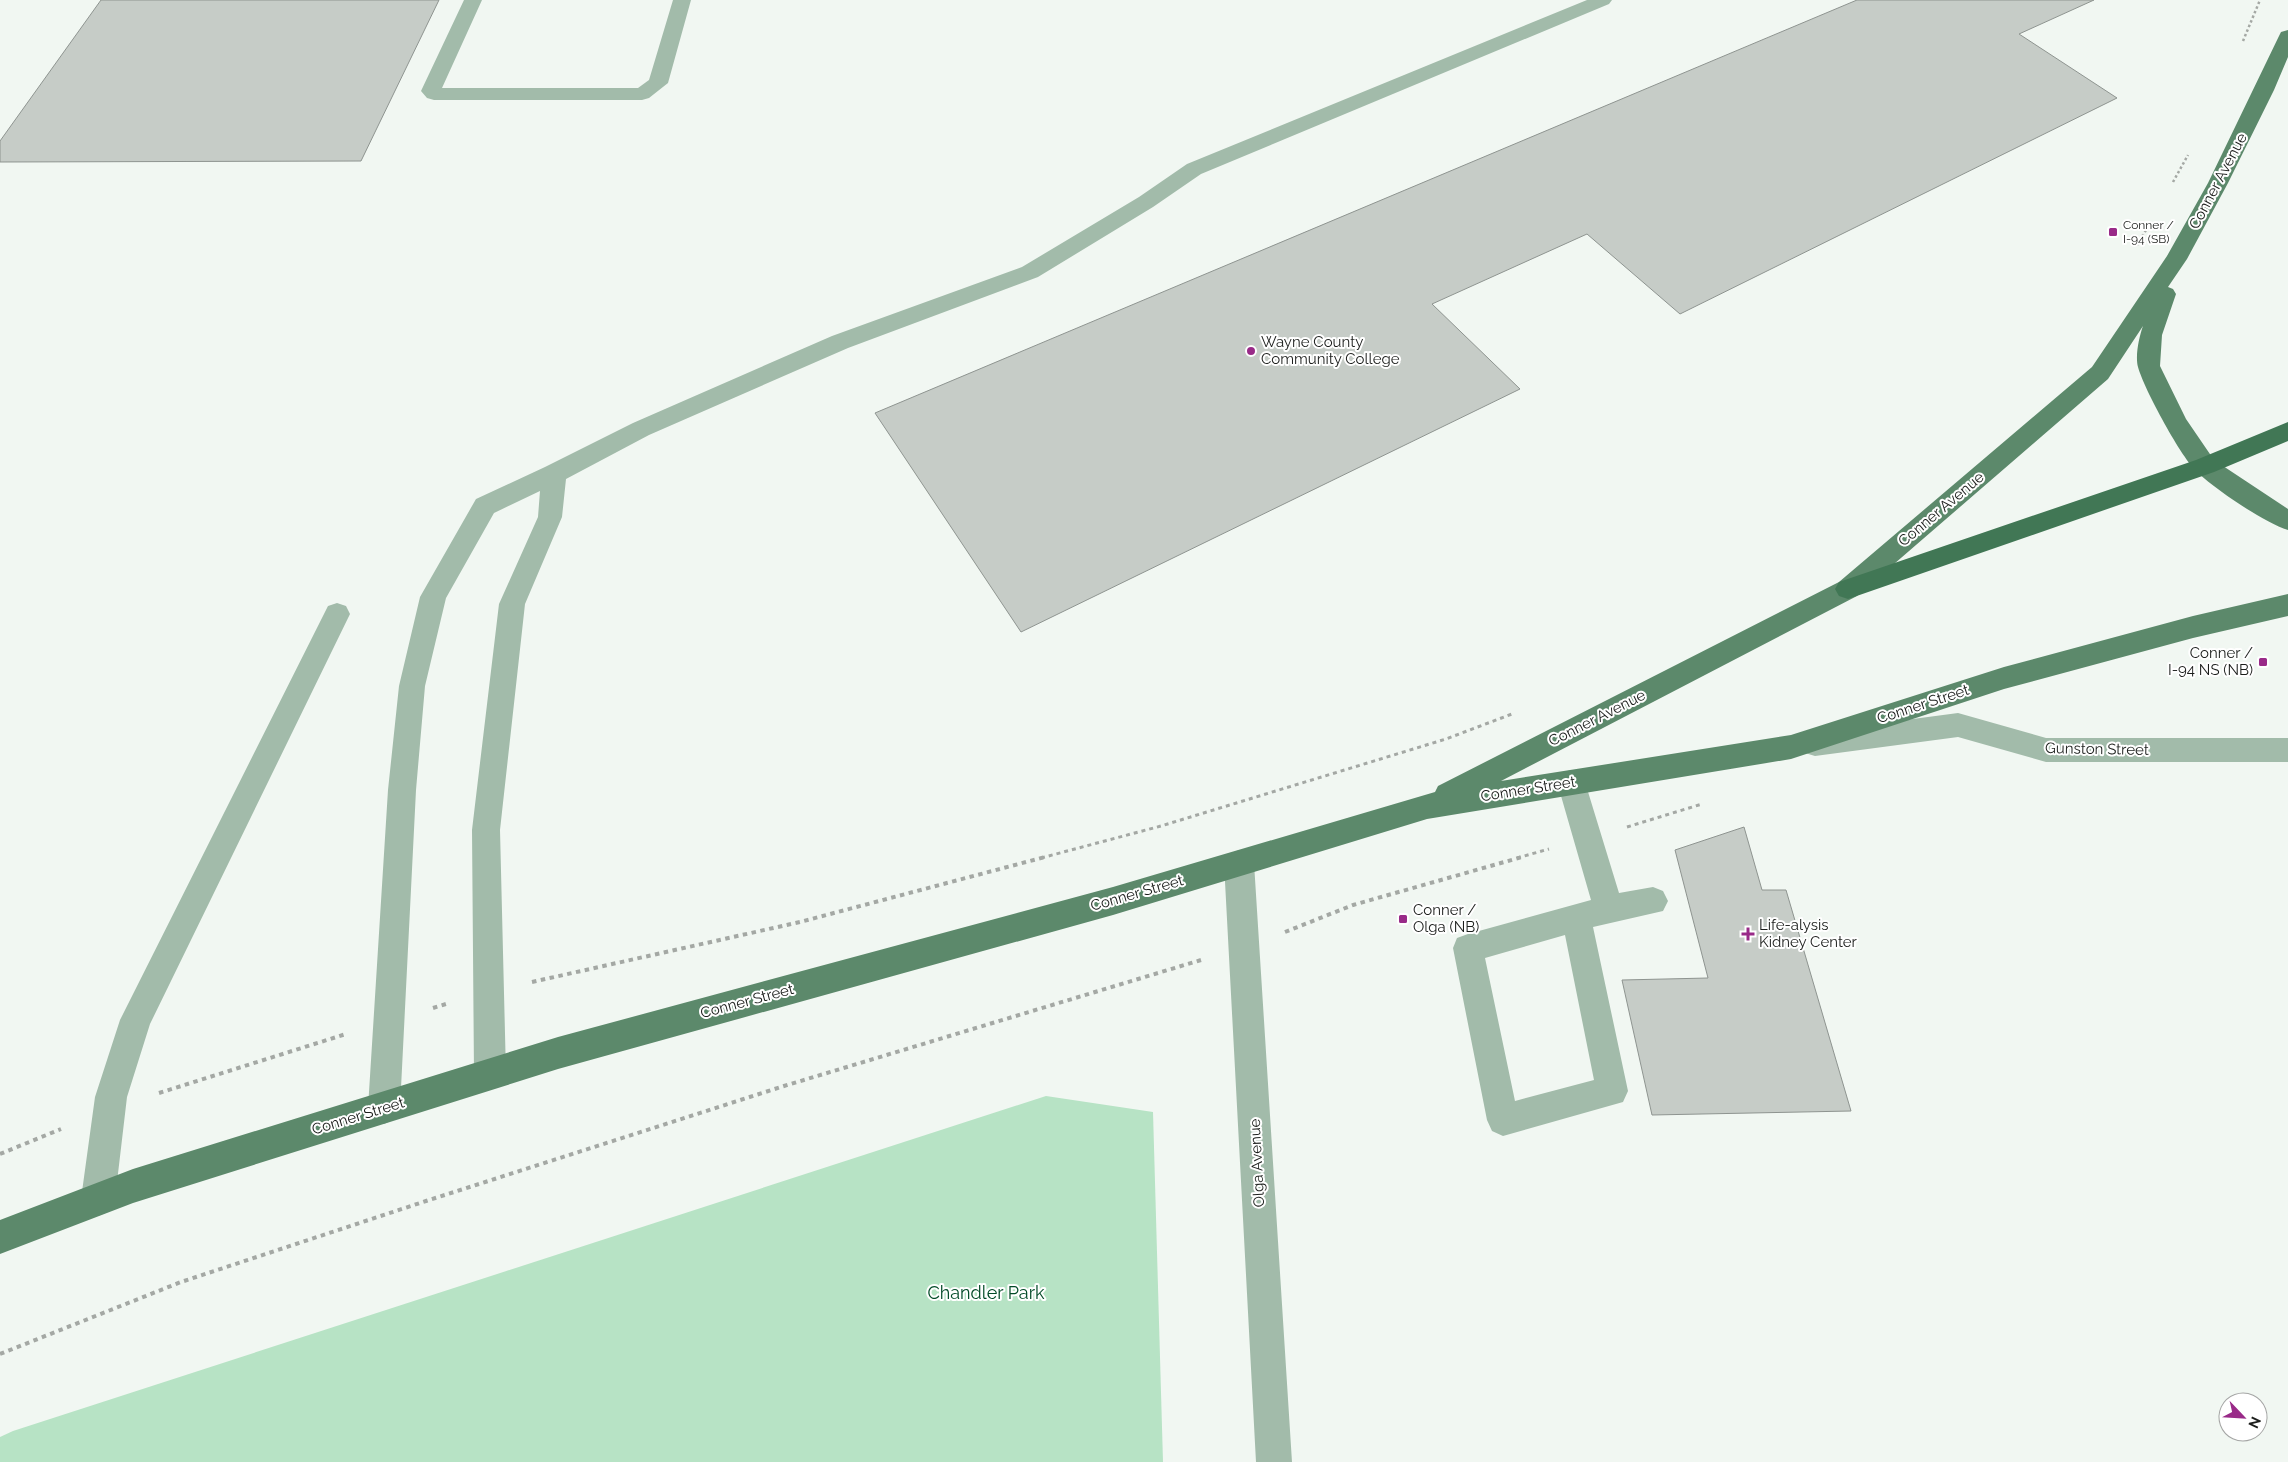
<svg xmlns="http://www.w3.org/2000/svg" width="2288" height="1462" viewBox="0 0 2288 1462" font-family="Raleway,sans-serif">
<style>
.green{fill:#b7e3c5}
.building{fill:#c6ccc7;stroke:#8e9490}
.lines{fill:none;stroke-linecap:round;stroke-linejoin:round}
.path-far2{stroke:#a4a8a4;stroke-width:2.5;stroke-dasharray:2.5 2.5;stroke-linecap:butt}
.path-far1{stroke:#a4a8a4;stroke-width:3;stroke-dasharray:4 4;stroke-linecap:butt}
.path{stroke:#a4a8a4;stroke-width:4;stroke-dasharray:4.5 4.5;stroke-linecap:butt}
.minor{fill:#a2bbaa;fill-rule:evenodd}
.major{fill:#5c896b;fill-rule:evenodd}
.highway{fill:#417755;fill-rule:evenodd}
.poi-dot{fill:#992a88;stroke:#fff;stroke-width:2}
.labels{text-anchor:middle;stroke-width:4;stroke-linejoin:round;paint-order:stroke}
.far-poi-label{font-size:12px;fill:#1b1d1b;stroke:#fff;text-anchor:start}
.street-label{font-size:15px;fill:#1b1d1b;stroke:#fff}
.poi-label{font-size:15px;fill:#1b1d1b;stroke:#fff;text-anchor:start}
.near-park-label{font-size:18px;fill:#034b28;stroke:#fff}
</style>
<rect width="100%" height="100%" fill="#f1f7f2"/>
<path class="green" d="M1046 1096 1153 1112 1163 1462H0V1437L13 1431Z"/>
<path class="building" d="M101 0H439L361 161 0 162V141Z
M1857 0H2094L2019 34 2117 98 1680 314 1587 234 1432 304 1520 389 1021 632 875 413Z
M1744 827 1762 890H1786L1851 1111 1652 1115 1622 980 1708 978 1675 850Z"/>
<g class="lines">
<path class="path-far2" d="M2243 41 2260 0
M2173 182 2188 155
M2137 245 2149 225"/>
<path class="path-far1" d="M1627 827 1702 804
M1041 858 1161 826 1446 739 1512 714
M1517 858 1549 849"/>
<path class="path" d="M1285 932 1353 905 1522 857
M532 982 800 922 1045 857
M433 1008 446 1004
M159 1093 346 1034
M0 1154 61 1129
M0 1354 181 1282 426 1201 784 1086 1201 960"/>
<path class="minor" d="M464 0H482L442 88H638L649 80 673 0H691L668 83 649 98 642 100H434L427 98 421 91Z
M1587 0H1612L1609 4 1201 174 1153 207 1038 277 848 348 649 435 566 479 562 517 525 604 500 830 506 1074 501 1085 490 1090 479 1085 474 1074 472 830 499 604 538 517 540 491 494 513 446 598 425 686 416 790 400 1108 395 1119 384 1124 373 1119 368 1108 388 790 399 686 420 597 476 499 545 467 633 423 832 336 1022 267 1139 197 1187 164Z
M337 603 346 606 350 614 150 1024 127 1097 115 1199 110 1211 98 1216 86 1211 81 1199 95 1097 120 1020 328 606Z
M1958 713 2046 738H2288V762H2046L1958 737 1815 756 1805 753 1801 744 1805 735 1815 732Z
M1571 770 1581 773 1585 782 1619 893 1653 887 1663 891 1668 901 1663 911 1593 927 1628 1091 1623 1102 1503 1136 1492 1131 1487 1120 1453 948 1457 938 1468 934 1591 900 1557 782 1561 773ZM1565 935 1594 1080 1515 1101 1485 958Z
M1239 850 1249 854 1254 863 1292 1462H1256L1224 863 1229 854Z"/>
<path class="major" d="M2288 30V57L2274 90 2228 183 2187 259 2168 287 2173 289 2176 294 2162 335 2160 366 2186 419 2214 460 2288 509V530C2263 522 2218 491 2198 473 2182 459 2144 389 2138 367 2135 356 2139 337 2143 326L2108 379 1857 596 1501 781 1791 735 2004 667 2193 616 2288 594V616L2193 638 2004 689 1791 759 1427 819 1113 915 558 1069 133 1203 0 1254V1220L133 1169 558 1037 1113 887 1435 792 1438 786 1839 582 2092 367 2167 256 2208 183 2279 36 2281 32Z"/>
<path class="highway" d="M2288 422V441L2214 472 1848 599 1839 596 1835 589 1839 582 2196 460Z"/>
</g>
<g class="poi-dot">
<rect x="2108" y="227" width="10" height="10" rx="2.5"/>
<circle cx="1251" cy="351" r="5"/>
<rect x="2258" y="657" width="10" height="10" rx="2.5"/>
<rect x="1398" y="914" width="10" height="10" rx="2.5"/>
<path d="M1745.5 926.5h5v5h5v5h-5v5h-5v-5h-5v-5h5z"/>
</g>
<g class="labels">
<g class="far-poi-label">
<text x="2123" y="229">Conner /<tspan x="2123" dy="14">I-94 (SB)</tspan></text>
</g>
<g class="street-label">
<text transform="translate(2218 181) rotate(-62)" y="5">Conner Avenue</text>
<text transform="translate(1941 509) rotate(-40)" y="5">Conner Avenue</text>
<text transform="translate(1923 704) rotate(-18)" y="5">Conner Street</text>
<text transform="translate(1597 718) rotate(-27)" y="5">Conner Avenue</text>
<text transform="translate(2097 749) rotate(1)" y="5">Gunston Street</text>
<text transform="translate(1528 789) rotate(-9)" y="5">Conner Street</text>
<text transform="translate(1137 893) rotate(-16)" y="5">Conner Street</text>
<text transform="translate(747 1001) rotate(-15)" y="5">Conner Street</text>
<text transform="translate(358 1116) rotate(-17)" y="5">Conner Street</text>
<text transform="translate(1257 1163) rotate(-93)" y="5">Olga Avenue</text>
</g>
<g class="poi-label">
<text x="1261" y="347">Wayne County<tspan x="1261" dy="17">Community College</tspan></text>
<text x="2253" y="658" text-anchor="end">Conner /<tspan x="2253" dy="17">I-94 NS (NB)</tspan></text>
<text x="1413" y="915">Conner /<tspan x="1413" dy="17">Olga (NB)</tspan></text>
<text x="1759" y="930">Life-alysis<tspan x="1759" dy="17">Kidney Center</tspan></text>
</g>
<g class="near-park-label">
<text x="986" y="1299">Chandler Park</text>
</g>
</g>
<g transform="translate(2243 1417) rotate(115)"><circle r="24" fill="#ffffff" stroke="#a4a5a4"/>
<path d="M0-4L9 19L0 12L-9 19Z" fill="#992a88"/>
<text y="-8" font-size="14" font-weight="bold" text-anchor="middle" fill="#1b1d1b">N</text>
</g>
</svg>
